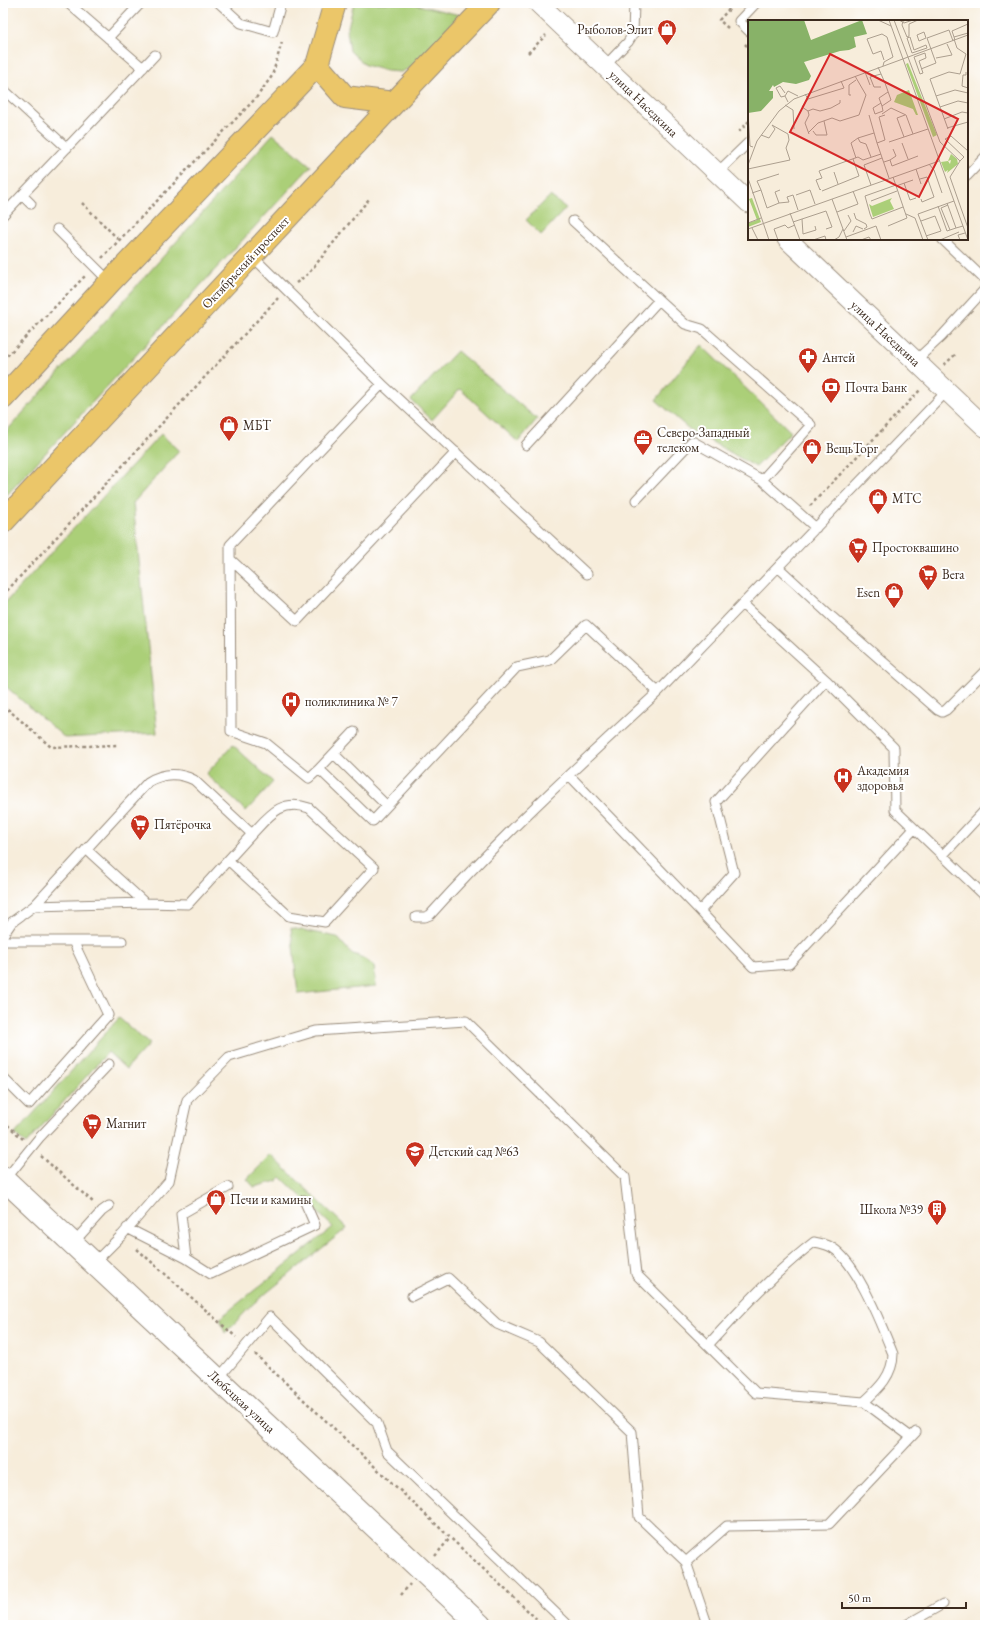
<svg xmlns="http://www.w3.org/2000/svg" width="988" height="1628" viewBox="0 0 988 1628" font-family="'EB Garamond',serif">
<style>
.green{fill:#abcf78;stroke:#737c4b}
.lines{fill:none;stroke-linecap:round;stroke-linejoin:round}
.service-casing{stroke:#998c7c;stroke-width:11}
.minor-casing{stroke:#998c7c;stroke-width:21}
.tertiary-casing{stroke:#998c7c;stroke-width:24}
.primary-casing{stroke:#998c7c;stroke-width:24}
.path{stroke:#998c7c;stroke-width:2.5;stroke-dasharray:3 3;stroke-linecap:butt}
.service{stroke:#fff;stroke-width:9}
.minor{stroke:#fff;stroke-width:19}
.tertiary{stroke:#fff;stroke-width:22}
.primary{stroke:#ebc669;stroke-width:22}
.labels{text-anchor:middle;stroke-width:4;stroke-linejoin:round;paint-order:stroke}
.poi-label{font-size:13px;fill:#3b2a1e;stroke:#fff;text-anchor:start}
.street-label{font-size:13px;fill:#3b2a1e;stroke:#fff}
.inset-road{fill:none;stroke:#ac9f8f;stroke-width:1}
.view{fill:#d62828;fill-opacity:0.15;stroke:#d62828;stroke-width:2}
.inset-edge{fill:none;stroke:#3b2a1e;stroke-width:2}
</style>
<rect width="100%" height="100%" fill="#fff"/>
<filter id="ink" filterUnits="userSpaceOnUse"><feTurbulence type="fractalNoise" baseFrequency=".025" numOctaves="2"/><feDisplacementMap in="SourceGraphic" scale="8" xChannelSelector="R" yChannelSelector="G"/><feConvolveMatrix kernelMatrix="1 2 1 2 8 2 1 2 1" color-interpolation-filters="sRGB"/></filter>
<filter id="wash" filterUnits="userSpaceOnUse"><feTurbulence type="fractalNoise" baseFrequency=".012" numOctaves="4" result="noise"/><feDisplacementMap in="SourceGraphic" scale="16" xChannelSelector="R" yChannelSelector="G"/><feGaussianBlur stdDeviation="0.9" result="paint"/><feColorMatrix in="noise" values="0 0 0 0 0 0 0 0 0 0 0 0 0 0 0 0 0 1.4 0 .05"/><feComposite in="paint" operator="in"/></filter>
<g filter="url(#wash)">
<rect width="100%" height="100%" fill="#f7eddb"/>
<path class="green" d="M354 3H410L460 15 412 67 401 72 387 71 365 65 350 51 347 31Z
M273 134 311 166 3 499V435Z
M550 196 566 208 541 235 526 220Z
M701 345 791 432 756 467 689 429 656 400Z
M457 351 537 419 518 442 460 389 432 420 411 400Z
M161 434 179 451 133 503 157 733 65 738 3 684V605Z
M233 745 273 782 246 811 206 774Z
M291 928 337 937 351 953 363 958 374 966 376 986 298 994Z
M119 1018 149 1044 126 1069 108 1052 26 1144 15 1134Z
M271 1155 347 1228 254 1303 225 1333 220 1318 333 1227 281 1177 277 1181 254 1187 247 1179Z"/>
</g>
<g filter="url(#ink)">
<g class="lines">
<defs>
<path id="service" d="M68 3 143 68
M219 3 241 23 273 32 281 3
M749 31 739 21 756 3
M108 38 141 3
M605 66 628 42 633 34 634 3
M3 89 67 148
M717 173 749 142
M967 176 985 157
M22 195 31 204
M3 215 155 55
M573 221 685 324 702 329 811 425 762 480 816 528
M57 229 110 282
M942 239 985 280
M251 255 382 384 587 574
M915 361 941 337 985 289
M382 384 230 545 231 731 266 743 309 778 319 769 373 821 387 806
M526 445 659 300
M636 500 692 441 762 480
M230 559 297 621 456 452
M779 568 832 617 938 710 942 712 946 710 985 671
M743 604 826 680 894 748 895 810 985 896
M826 680 716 802 734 873 700 911 753 967 789 964 914 829
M334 754 387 806 517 667 550 660 586 625 658 692 947 391
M319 769 354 732
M569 775 700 911
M942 856 985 810
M228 860 289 916 325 922 374 868 309 808C281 798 269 816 252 834
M34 906 145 903
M416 917H425L430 915C501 836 580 764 658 692
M3 935 12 922 34 906 148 782C163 773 178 772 194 780L252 834 188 904 145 903 86 849
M3 941H122
M3 1078 29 1104 108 1015 73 941
M5 1180 39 1138 109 1064
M127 1228 186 1258 211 1274 315 1225 304 1200
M73 1243 102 1211 109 1206
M186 1258 181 1214 228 1187
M94 1263 122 1235 169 1181 187 1100 229 1057 316 1031 466 1021 625 1177 636 1274 756 1393 864 1402 911 1437
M412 1296 448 1278 497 1324 539 1342 632 1432 639 1517 686 1562
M708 1345C741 1309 775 1272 814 1242 819 1243 825 1244 829 1246 856 1258 882 1327 893 1354 893 1375 879 1388 864 1402
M218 1379 270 1317 377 1423 387 1451 566 1623
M701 1625 706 1621 686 1562 727 1526 829 1524 916 1432
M906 1625 943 1604"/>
<path id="minor" d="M538 3 749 203
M787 239 985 427"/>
<path id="tertiary" d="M3 1178 480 1625"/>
<path id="primary" d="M317 65 345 97 394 103
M3 398 110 282 317 65 335 3
M3 522 394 103 489 3"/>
</defs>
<use href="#service" class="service-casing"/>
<use href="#minor" class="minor-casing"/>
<use href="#tertiary" class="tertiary-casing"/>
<use href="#primary" class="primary-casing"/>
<path class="path" d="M728 28 719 20 735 3
M745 44 749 48
M528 53 546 35
M739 132 749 121
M82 203 119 240
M102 258 256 98 272 76 282 42
M296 283 308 274 369 199
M3 360 86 275
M944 365 957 353
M810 506 921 389
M3 595 278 298
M3 705 51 747 119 745
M3 1121 23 1139
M41 1156 94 1203
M137 1249 236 1337
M255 1354 543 1625
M435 1556 450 1538
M401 1595 410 1584"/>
<use href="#service" class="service"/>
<use href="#minor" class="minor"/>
<use href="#tertiary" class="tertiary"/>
<use href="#primary" class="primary"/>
</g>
</g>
<defs>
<symbol id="shop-pin" viewBox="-11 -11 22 30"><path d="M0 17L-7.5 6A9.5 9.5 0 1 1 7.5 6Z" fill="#c8321e" stroke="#fff"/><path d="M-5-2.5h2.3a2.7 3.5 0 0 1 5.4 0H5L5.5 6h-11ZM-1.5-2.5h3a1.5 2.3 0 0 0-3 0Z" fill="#fff"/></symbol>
<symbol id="pharmacy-pin" viewBox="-11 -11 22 30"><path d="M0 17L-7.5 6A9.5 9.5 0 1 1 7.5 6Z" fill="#c8321e" stroke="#fff"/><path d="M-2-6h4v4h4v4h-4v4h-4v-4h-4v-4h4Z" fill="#fff"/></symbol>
<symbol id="bank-pin" viewBox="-11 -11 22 30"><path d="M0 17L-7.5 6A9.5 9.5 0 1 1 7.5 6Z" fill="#c8321e" stroke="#fff"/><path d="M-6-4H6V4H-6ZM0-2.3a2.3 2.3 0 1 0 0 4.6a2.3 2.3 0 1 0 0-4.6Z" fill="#fff"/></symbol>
<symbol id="office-pin" viewBox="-11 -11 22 30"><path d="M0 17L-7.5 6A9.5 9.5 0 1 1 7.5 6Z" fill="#c8321e" stroke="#fff"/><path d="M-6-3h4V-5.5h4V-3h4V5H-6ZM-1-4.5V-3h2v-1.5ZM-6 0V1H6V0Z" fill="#fff"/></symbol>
<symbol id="supermarket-pin" viewBox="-11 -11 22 30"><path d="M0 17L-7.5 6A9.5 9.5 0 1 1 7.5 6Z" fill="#c8321e" stroke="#fff"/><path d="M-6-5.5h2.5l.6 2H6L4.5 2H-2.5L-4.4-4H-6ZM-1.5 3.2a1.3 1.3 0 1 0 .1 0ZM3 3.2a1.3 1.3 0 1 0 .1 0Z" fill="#fff"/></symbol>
<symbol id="hospital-pin" viewBox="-11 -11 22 30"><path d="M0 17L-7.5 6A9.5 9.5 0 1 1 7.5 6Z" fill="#c8321e" stroke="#fff"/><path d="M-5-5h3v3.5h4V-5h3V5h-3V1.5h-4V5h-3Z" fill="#fff"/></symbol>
<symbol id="school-pin" viewBox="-11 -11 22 30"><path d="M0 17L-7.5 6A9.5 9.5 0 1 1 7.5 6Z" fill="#c8321e" stroke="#fff"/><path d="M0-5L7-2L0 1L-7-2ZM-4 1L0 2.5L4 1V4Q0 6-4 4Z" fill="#fff"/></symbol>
<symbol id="building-pin" viewBox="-11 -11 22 30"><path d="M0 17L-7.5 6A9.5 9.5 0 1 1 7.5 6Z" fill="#c8321e" stroke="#fff"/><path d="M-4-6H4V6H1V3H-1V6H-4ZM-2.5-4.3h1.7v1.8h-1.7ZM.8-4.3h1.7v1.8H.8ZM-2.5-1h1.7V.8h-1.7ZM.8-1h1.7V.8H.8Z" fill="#fff"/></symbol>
</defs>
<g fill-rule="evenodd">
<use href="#shop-pin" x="656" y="18" width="22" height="30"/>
<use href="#pharmacy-pin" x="797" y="346" width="22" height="30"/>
<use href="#bank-pin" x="820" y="376" width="22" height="30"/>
<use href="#shop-pin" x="218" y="414" width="22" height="30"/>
<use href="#office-pin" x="632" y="428" width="22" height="30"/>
<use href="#shop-pin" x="801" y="437" width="22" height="30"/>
<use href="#shop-pin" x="867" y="487" width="22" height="30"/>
<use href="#supermarket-pin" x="847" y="536" width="22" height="30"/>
<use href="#supermarket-pin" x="917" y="563" width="22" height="30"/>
<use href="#shop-pin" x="883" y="581" width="22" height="30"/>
<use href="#hospital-pin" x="280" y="690" width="22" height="30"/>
<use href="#hospital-pin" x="832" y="766" width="22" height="30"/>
<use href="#supermarket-pin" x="129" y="813" width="22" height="30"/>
<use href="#supermarket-pin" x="81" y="1112" width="22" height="30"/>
<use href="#school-pin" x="404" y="1140" width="22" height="30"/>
<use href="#shop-pin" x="205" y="1188" width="22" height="30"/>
<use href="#building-pin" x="926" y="1198" width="22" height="30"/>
</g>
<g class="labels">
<g class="poi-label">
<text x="653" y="34" text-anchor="end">Рыболов-Элит</text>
<text x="822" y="362">Антей</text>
<text x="845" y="392">Почта Банк</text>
<text x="243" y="430">МБТ</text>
<text x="657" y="437">Северо-Западный<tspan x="657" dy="15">телеком</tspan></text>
<text x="826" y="453">ВещьТорг</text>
<text x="892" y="503">МТС</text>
<text x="872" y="552">Простоквашино</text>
<text x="942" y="579">Вега</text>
<text x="880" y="597" text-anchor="end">Esen</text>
<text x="305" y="706">поликлиника № 7</text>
<text x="857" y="775">Академия<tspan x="857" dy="15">здоровья</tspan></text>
<text x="154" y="829">Пятёрочка</text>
<text x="106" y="1128">Магнит</text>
<text x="429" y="1156">Детский сад №63</text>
<text x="230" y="1204">Печи и камины</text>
<text x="923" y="1214" text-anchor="end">Школа №39</text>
</g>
<g class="street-label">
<text transform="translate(644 103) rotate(44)" y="5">улица Наседкина</text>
<text transform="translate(245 262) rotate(-47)" y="5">Октябрьский проспект</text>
<text transform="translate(886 333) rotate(43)" y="5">улица Наседкина</text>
<text transform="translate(242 1401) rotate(43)" y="5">Любецкая улица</text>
</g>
</g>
<g transform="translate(748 20)">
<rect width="220" height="220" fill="#f7eddb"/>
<path d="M160 43 189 115 185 117 158 44ZM161 70 170 95H168L165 89 146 82 149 75ZM203 134 209 139 210 144 199 153 200 150 197 152 193 142 200 141 202 144 203 140 200 141ZM4 178 13 202 0 207V203L9 200 1 179ZM144 178 142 181 146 189 125 197 121 184 124 186Z" fill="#abcf78"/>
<path d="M0 0H56L63 20 114 0 119 14 106 17 108 27 101 30 92 31 56 42 63 56 61 60 48 64 35 62 26 67 25 65 21 71H25V78L13 91 0 93Z" fill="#88b268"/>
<path class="inset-road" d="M130 0 143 6M141 0 220 220M146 0 192 122 212 141 202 157 220 208M151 0 156 3 165 0M159 0 155 1 154 5 159 17 161 16V4L170 0M176 12 178 18 171 21 169 15ZM162 17 166 30 178 25 179 28 164 33 159 18ZM206 17 220 13M207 20 204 11 220 4M177 33 178 38 171 41 175 53 172 54 166 37ZM188 38 204 35 199 24M135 46 136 42 145 37 139 17 134 14 119 19 125 34 133 31 136 40M130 47 137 63 143 80 134 86 131 78 140 72M173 49 188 43 179 18 201 10 205 21M117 52 122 65M218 52V55H215L214 66 220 68M133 54 122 57 126 67H133M37 73 32 66 28 68 33 77 37 76M57 74 60 79 54 87 60 91 61 95 57 103 61 114M103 75H101V65L108 60M188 76 207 70 220 73M60 79 96 68 93 61M40 82 37 76 40 71 50 76M133 83 125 88 127 94 135 91 134 86M37 85 45 90 46 109M192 87 210 81 220 83M0 90 2 126 5 127M60 91 65 89 72 91 83 88 92 83V80M134 94 143 88 158 95 165 114M121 95 129 123M137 95 131 97 137 120 129 123 141 158M196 99 214 92 220 93M199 108 220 102M200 109 182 59 201 52 212 54 218 34 209 28 206 19M65 111 68 115H79L76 101M60 113 70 103 84 98 92 101 111 95 118 75 107 56M13 115 21 118 27 109 24 105M156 117 149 98 157 95M110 118 126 113M141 122 180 109M154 123 160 139M108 138 103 123 110 118 112 122 118 124 123 137M142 140 148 136 145 129M212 141 216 137 197 119 203 116 220 131M136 142 142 140 144 146 170 136M181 144 186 150 194 173M0 145 9 121 31 91 46 79 220 15M0 149 42 140 38 128 41 120 40 114 24 105M168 149 173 164M71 151 110 137 115 140 133 134M71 151 74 158 68 160 72 170 73 169M86 152 90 164M0 158 21 220M172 159 179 157 186 177 174 182 173 179M156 163 162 180 168 178M123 165 116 145 134 138M148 165 117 176 122 194 124 199 155 187M148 166 165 160M13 170 9 161 31 154M74 171 111 156 105 139M4 173 13 170 19 188 31 183 27 172 32 170M48 175 62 170 67 184M84 179 99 220M123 181 149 171M31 183 41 182 39 177 45 175 50 190M199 183 208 208 215 206M200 185 193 188 202 210M190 186 199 211 208 208M89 192 110 184 105 171M42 193 52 220M106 193 108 199 118 204 119 207 116 209M158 194 167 198 175 220M54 199 55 214 68 210 67 206M173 201 187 196 193 211 178 216M45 202 78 191 84 207 78 209M0 203 13 198M140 206 159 198 145 157M4 208 10 220M0 209 191 141M96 211 103 201 100 195M105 212 108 206 115 209M98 217 128 206 133 220M30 220 26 209 37 205 40 208 47 205M65 220 77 216 78 220M86 220 91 217 95 209M113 220 121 217 123 220M180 220 170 194 206 181M192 220 211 212M212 220 210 215 217 213"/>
<path class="view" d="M82 34 210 99 171 177 42 112Z"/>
<rect width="220" height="220" class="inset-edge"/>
</g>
<rect width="988" height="1628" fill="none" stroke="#fff" stroke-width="16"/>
<path d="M842 1602v6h124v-6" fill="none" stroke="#3b2a1e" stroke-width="2"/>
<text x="848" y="1602" font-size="12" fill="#3b2a1e" stroke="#ffffff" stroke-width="3" paint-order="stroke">50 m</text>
</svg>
